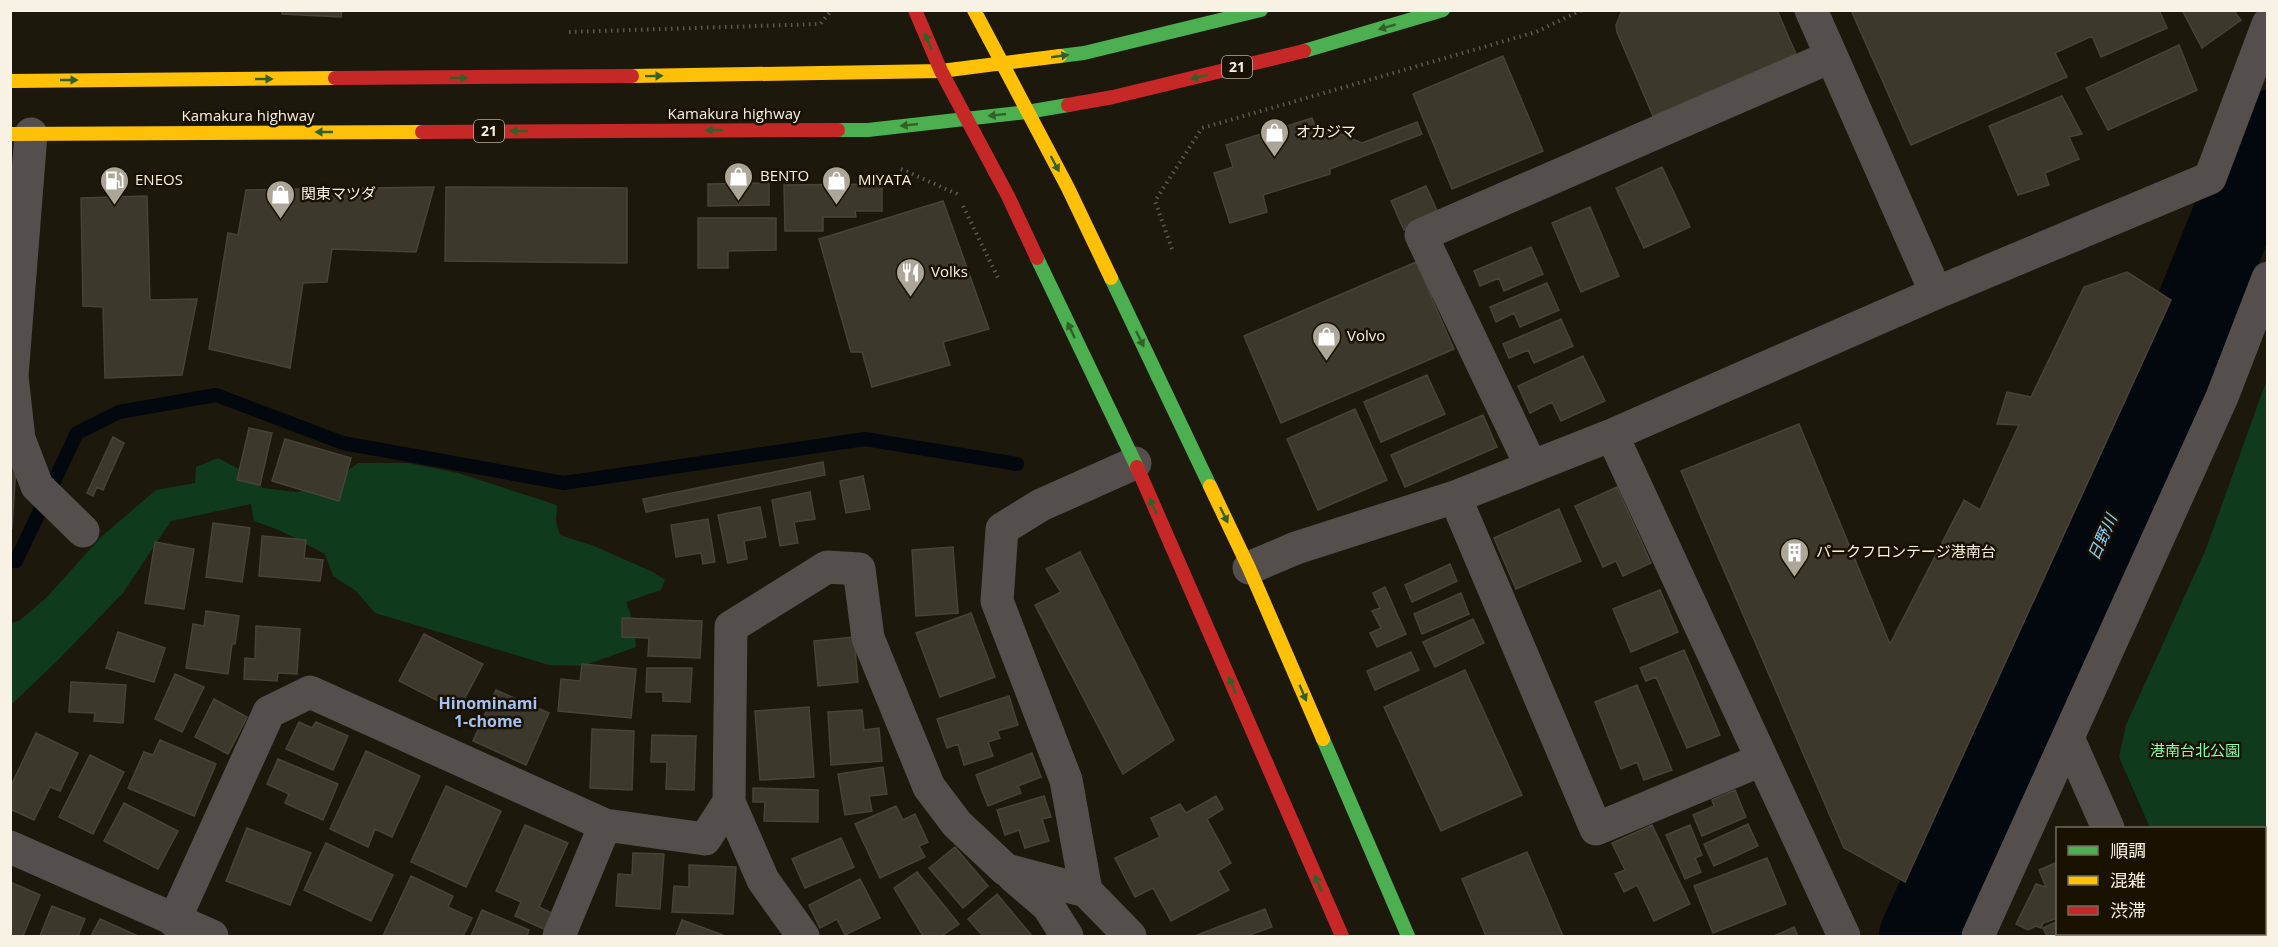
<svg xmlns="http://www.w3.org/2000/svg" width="2278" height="947" viewBox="0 0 2278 947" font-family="'Open Sans','Noto Sans JP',sans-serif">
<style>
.green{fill:#0f3a1c}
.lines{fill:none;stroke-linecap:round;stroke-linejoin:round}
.stream{stroke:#03080e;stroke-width:14}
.river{stroke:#03080e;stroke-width:82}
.building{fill:#3c382c;stroke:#474339;stroke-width:1.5}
.path{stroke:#5c5854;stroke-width:4;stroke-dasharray:1.5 4.5;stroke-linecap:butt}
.street{stroke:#544f4d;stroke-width:33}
.fast{stroke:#4caf50;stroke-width:14}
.slow{stroke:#ffc107;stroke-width:14}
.jam{stroke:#c62828;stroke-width:14}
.oneway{fill:#336028}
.labels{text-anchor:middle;stroke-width:5;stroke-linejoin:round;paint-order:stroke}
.shield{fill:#1a1200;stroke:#b5afa0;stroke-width:1.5}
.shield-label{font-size:14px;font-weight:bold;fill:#f8f2e4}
.street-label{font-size:15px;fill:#f8f2e4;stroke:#1a1200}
.poi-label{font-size:15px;fill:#f8f2e4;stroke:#1a1200;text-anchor:start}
.park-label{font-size:15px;fill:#88feaa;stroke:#1a1200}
.water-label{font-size:16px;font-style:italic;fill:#8cd0ff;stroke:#1a1200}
.neighbourhood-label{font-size:16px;font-weight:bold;fill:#a5c0f4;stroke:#1a1200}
</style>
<rect width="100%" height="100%" fill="#1c180c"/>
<path class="green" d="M2267 379V936H2197L2196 934H2264V828H2150L2119 757 2126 725 2206 549Z
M218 458 245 472 263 488 296 492 326 487 358 463H408L458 473 557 505 556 522 560 535 594 546 653 572 665 580 661 590 626 602 634 624 636 647 583 666 549 665 375 613 356 591 333 576 325 554 279 530 254 521 251 504 171 521 123 593 58 660 11 705V623L19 621 46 598 102 536 156 490 195 483 196 467Z"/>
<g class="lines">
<path class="stream" d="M10 561H16L77 433 119 412 216 395 343 443 564 483 865 439 1017 464"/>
<path class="river" d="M1920 936 2115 510 2268 131"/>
</g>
<path class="building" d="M282 10H342L341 17 282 14Z
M1627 10H1777L1796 54 1653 116 1617 32 1616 25 1621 13Z
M1851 10H2159L2167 28 2101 57 2092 36 2055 53 2067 77 1911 145Z
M2182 10H2233L2241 20 2202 48Z
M2179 45 2197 90 2108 130 2086 88Z
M1503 56 1543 151 1452 189 1413 94Z
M2062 96 2082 134 2069 137 2079 159 2045 173 2049 185 2018 195 1989 126Z
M1312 118 1314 123 1362 143 1417 122 1422 134 1330 169V174L1263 195 1267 212 1230 223 1214 173 1233 167 1226 145Z
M1662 167 1690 227 1644 248 1616 188Z
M769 183V205L708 206V184Z
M882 184V211H855L856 217H823V231H785L784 185Z
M1426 186 1439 215 1404 230 1391 201Z
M434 187 416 252 332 249 327 282 303 283 290 368 209 349 228 233 238 235 246 190Z
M446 187 627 188V263L445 261Z
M147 196 150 300 197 299 182 375 105 378 103 307 83 306 81 198Z
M943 201 989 329 943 342 950 365 872 387 862 352H851L819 239Z
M1590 207 1619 276 1581 292 1552 223Z
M698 218H776V250L728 251V268H698Z
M1531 247 1543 274 1504 291 1499 278 1480 286 1474 271Z
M1416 262 1454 349 1281 423 1244 336Z
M2127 272 2171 300 1905 882 1844 848 1681 471 1799 424 1890 644 1964 500 1980 510 2019 425 1997 424 2007 392 2031 397 2084 287Z
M1547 283 1559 310 1520 327 1514 313 1496 322 1490 307Z
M1561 319 1573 346 1534 363 1528 350 1509 358 1503 344Z
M1583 356 1605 401 1561 421 1552 402 1530 413 1518 386Z
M1427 375 1445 414 1381 442 1364 402Z
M1355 409 1387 480 1318 510 1287 439Z
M1483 415 1497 447 1405 487 1391 455Z
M249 428 272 433 260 485 237 480Z
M113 437 124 443 103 490 97 487 93 496 87 493Z
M285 439 351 458 339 501 272 481Z
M823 462 825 475 646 512 643 499Z
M10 465H16L12 528H10Z
M863 476 870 509 846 513 840 481Z
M1617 487 1651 563 1623 576 1616 561 1603 567 1575 506Z
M810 492 815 519 794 522 798 543 780 546 772 500Z
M760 507 766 537 744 541 747 559 728 563 718 515Z
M1559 509 1581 561 1516 589 1494 538Z
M708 519 715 562 703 564 701 553 676 557 671 525Z
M213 523 250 528 242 582 206 577Z
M262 536 306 540 304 558 323 560 320 581 259 576Z
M155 542 194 549 184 609 145 603Z
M953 547 958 613 916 616 912 550Z
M1080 552 1174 740 1123 774 1035 605 1061 592 1046 569Z
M1450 564 1457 581 1412 602 1405 585Z
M1385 587 1406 634 1377 647 1370 633 1381 628 1372 611 1380 608 1373 593Z
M1660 590 1678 632 1631 652 1613 609Z
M1461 593 1469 614 1422 634 1414 614Z
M206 611 239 616 235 644H232L228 674 186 668 193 624 204 626Z
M971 613 995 677 940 697 916 633Z
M622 618 702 621 700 658 648 656 649 638 622 637Z
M1473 619 1484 643 1435 667 1423 642Z
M256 626 300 629 297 674 278 673 277 681 244 679 245 658 255 659Z
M118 632 165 648 154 682 106 668Z
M424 634 483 664 458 711 399 681Z
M854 637 858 682 818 686 814 641Z
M1684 650 1720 735 1687 748 1656 677 1646 681 1640 668Z
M1411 652 1419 670 1375 690 1367 671Z
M582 664 636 669 631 718 558 711 561 679 580 681Z
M647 668H692L690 702 663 701V692H646Z
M1465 670 1522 795 1441 831 1384 707Z
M175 674 204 687 182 732 155 719Z
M71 682 126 685 123 723 94 721 95 713 69 712Z
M1637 685 1672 770 1644 780 1637 762 1621 769 1595 702Z
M496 690 549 713 526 765 473 741Z
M1009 696 1018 725 997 731 1000 738 988 742 993 756 964 765 958 744 947 748 937 719Z
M214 699 247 717 228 754 195 737Z
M809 707 814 777 760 780 755 711Z
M862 710 864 730 879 728 882 761 831 765 828 712Z
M299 722 312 728 316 722 348 736 333 770 286 749Z
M592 729 634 731 632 790 590 788Z
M36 733 78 753 60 791 50 787 34 820 10 809V788Z
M652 735 696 736 694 790 666 789 667 762H651Z
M160 740 216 764 194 816 128 788 144 752 153 755Z
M366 751 420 776 392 837 375 829 368 847 330 829Z
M1032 753 1041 777 1018 786 1021 793 988 806 976 775Z
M90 755 124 772 93 834 59 817Z
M278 759 338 784 323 820 285 803 289 794 267 784Z
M883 767 887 794 869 796 872 811 845 815 838 774Z
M446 786 501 811 466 887 411 862Z
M753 788 818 790V822L764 821 765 802H753Z
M1735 790 1746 817 1702 836 1693 815 1714 806 1712 800Z
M1044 796 1051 817 1042 819 1049 841 1025 848 1019 830 1005 835 997 810Z
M1216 796 1223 809 1207 819 1231 863 1218 871 1229 890 1171 921 1153 888 1135 897 1115 858 1160 837 1151 818 1180 804 1186 813Z
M124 803 178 831 158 869 104 841Z
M896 806 903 820 915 814 928 842 919 846 925 857 880 878 855 824Z
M1748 824 1758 846 1714 866 1704 844Z
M525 825 568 843 539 907 554 914 546 930 515 916 521 902 496 891Z
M1652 825 1690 904 1654 921 1637 885 1624 892 1615 874 1625 870 1612 843Z
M1690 825 1702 855 1695 858 1701 872 1685 879 1666 835Z
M247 828 311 853 290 905 226 881Z
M841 838 854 867 805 888 792 859Z
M326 843 393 875 371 921 304 890Z
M955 847 988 886 963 908 929 868Z
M1527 852 1563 936H1486L1462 879Z
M633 853 664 854 660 909 616 906 618 874 632 875Z
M1767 858 1786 904 1713 933 1694 886Z
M2058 862V918L2043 923 2041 928 2036 926 2028 930 2016 924 2036 884 2046 887 2039 870Z
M689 865 736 867 733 914 672 912 674 886 689 887Z
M917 872 959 924 943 935 944 936H923L894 888Z
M411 876 453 896 448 907 472 918 463 936H383Z
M860 879 880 918 845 935 837 919 820 928 809 905Z
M10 882 40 895 23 936H10Z
M997 894 1032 936H983L968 919Z
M52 906 85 919 78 936H40Z
M1265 909 1272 927 1247 936H1197V935Z
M482 910 529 930 527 936H471Z
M100 919 138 936H91Z
M682 920 723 935 676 936Z
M2058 921V934H2113L2115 936H2047L2043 928Z
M1794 927 1798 936H1774Z"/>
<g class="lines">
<path class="path" d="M569 32 820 24 832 10
M901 169 957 194 959 197
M963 206 999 280
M1172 249 1155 201 1202 128 1536 32 1582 10"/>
<path class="street" d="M1811 10 1936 293
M31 134 12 376 19 439 37 486 83 531
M1612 435 1844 936
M1531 466 1421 235 1830 57
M1455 497 1596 829 1761 760
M1249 568 1296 548 1455 497 1612 435 1936 293 2210 178 2268 24
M2069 740 2108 828
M729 802 763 880 803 936
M605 825 705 839 729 802 731 627 827 567 859 569 868 638 929 787 957 824 1006 870 1086 891
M10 847 212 936
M1013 876 1048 906 1067 936
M174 921 269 712 310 692 605 825 559 936
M2154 934 2155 936
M1130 936 1086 891 1066 780 997 601 1002 529 1041 505 1135 463
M1978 936 2222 397 2268 278"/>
<path class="fast" d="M1304 51 1443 10
M1060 56 1084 53 1261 10
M838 130H868L1027 112 1068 105
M1037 258 1137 467
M1111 278 1210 486
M1323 739 1408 936"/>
<path class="slow" d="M974 10 1068 188 1111 278
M632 76 941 71 1060 56
M10 81 335 78
M10 134 422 132
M1210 486 1249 568 1323 739"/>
<path class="jam" d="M915 10 941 71 1008 196 1037 258
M335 78 632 76
M1068 105 1113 97 1304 51
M422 132 838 130
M1137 467 1342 936"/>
</g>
<defs><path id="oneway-solid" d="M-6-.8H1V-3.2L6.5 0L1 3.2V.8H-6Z" transform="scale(1.5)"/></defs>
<g class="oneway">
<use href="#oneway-solid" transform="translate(1387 27) rotate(164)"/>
<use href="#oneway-solid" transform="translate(928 41) rotate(-113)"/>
<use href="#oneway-solid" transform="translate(1060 56) rotate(-8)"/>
<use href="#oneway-solid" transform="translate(654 76) rotate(-1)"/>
<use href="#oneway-solid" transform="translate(1199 77) rotate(166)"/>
<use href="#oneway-solid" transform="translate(459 78)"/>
<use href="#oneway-solid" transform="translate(264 79)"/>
<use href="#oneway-solid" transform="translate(69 80)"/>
<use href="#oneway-solid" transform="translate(997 115) rotate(174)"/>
<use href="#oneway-solid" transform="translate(909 125) rotate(174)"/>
<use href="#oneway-solid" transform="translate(714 130) rotate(180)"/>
<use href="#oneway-solid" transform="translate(519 131) rotate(180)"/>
<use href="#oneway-solid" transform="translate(324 132) rotate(180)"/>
<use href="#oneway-solid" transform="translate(1055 164) rotate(62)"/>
<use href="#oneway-solid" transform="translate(1071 330) rotate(-115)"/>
<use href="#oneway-solid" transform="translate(1140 339) rotate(64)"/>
<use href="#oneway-solid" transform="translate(1153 506) rotate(-114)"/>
<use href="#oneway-solid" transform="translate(1224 515) rotate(64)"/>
<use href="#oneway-solid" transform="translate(1232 685) rotate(-114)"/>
<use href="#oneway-solid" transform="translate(1303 693) rotate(67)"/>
<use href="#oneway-solid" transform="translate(1318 883) rotate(-114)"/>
</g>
<defs>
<symbol id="shop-pin" viewBox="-11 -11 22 30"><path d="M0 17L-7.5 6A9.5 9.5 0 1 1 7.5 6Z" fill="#aba698" stroke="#1a1200"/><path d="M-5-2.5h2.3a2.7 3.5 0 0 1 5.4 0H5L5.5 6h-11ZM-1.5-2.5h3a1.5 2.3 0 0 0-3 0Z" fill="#fff"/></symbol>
<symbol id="fuel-pin" viewBox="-11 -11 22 30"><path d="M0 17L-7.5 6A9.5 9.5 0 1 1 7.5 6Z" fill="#aba698" stroke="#1a1200"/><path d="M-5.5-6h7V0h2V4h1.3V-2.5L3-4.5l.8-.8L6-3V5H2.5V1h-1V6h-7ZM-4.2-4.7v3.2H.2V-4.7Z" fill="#fff"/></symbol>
<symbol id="restaurant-pin" viewBox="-11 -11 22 30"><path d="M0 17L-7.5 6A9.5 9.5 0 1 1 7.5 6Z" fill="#aba698" stroke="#1a1200"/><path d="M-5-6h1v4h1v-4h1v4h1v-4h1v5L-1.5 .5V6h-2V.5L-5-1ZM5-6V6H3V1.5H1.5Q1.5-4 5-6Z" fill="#fff"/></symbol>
<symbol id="building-pin" viewBox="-11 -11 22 30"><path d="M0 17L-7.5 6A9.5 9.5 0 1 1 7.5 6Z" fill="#aba698" stroke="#1a1200"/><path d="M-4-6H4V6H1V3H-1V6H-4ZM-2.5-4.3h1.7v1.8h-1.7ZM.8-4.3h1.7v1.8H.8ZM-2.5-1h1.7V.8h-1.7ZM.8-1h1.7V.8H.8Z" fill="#fff"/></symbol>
</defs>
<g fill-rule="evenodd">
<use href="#shop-pin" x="1258" y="116" width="33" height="45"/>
<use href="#shop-pin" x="722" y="160" width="33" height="45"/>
<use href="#fuel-pin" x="98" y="164" width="33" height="45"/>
<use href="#shop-pin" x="820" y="164" width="33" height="45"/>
<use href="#shop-pin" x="264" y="178" width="33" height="45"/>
<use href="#restaurant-pin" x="894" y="256" width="33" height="45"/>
<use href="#shop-pin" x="1310" y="320" width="33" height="45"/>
<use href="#building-pin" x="1778" y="536" width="33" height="45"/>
</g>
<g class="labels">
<g class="shield">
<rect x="1222" y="56" width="30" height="22" rx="4.5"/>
<rect x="474" y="120" width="30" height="22" rx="4.5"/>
</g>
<g class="shield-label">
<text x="1237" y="72">21</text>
<text x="489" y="136">21</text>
</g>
<g class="street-label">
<text x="734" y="119">Kamakura highway</text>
<text x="248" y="121">Kamakura highway</text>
</g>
<g class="poi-label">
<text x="1296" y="137">オカジマ</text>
<text x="760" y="181">BENTO</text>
<text x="135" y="185">ENEOS</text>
<text x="858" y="185">MIYATA</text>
<text x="301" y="199">関東マツダ</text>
<text x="931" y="277">Volks</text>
<text x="1347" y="341">Volvo</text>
<text x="1816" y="557">パークフロンテージ港南台</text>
</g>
<g class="park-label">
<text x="2195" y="756">港南台北公園</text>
</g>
<g class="water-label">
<text transform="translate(2102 537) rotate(-66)" y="6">日野川</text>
</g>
<g class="neighbourhood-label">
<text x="488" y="709">Hinominami<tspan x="488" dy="18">1-chome</tspan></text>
</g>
</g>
<rect width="2278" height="947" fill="none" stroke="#f8f2e4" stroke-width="24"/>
<rect x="2056" y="827" width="210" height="108" fill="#1a1200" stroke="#736c5b" stroke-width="1.5"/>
<rect x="2068" y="846" width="30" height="9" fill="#4caf50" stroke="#736c5b" stroke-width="1.5"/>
<text x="2110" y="857" font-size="18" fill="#f8f2e4">順調</text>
<rect x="2068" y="876" width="30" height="9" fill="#ffc107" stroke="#736c5b" stroke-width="1.5"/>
<text x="2110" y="887" font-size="18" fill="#f8f2e4">混雑</text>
<rect x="2068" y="906" width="30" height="9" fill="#c62828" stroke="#736c5b" stroke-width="1.5"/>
<text x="2110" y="917" font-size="18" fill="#f8f2e4">渋滞</text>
</svg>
